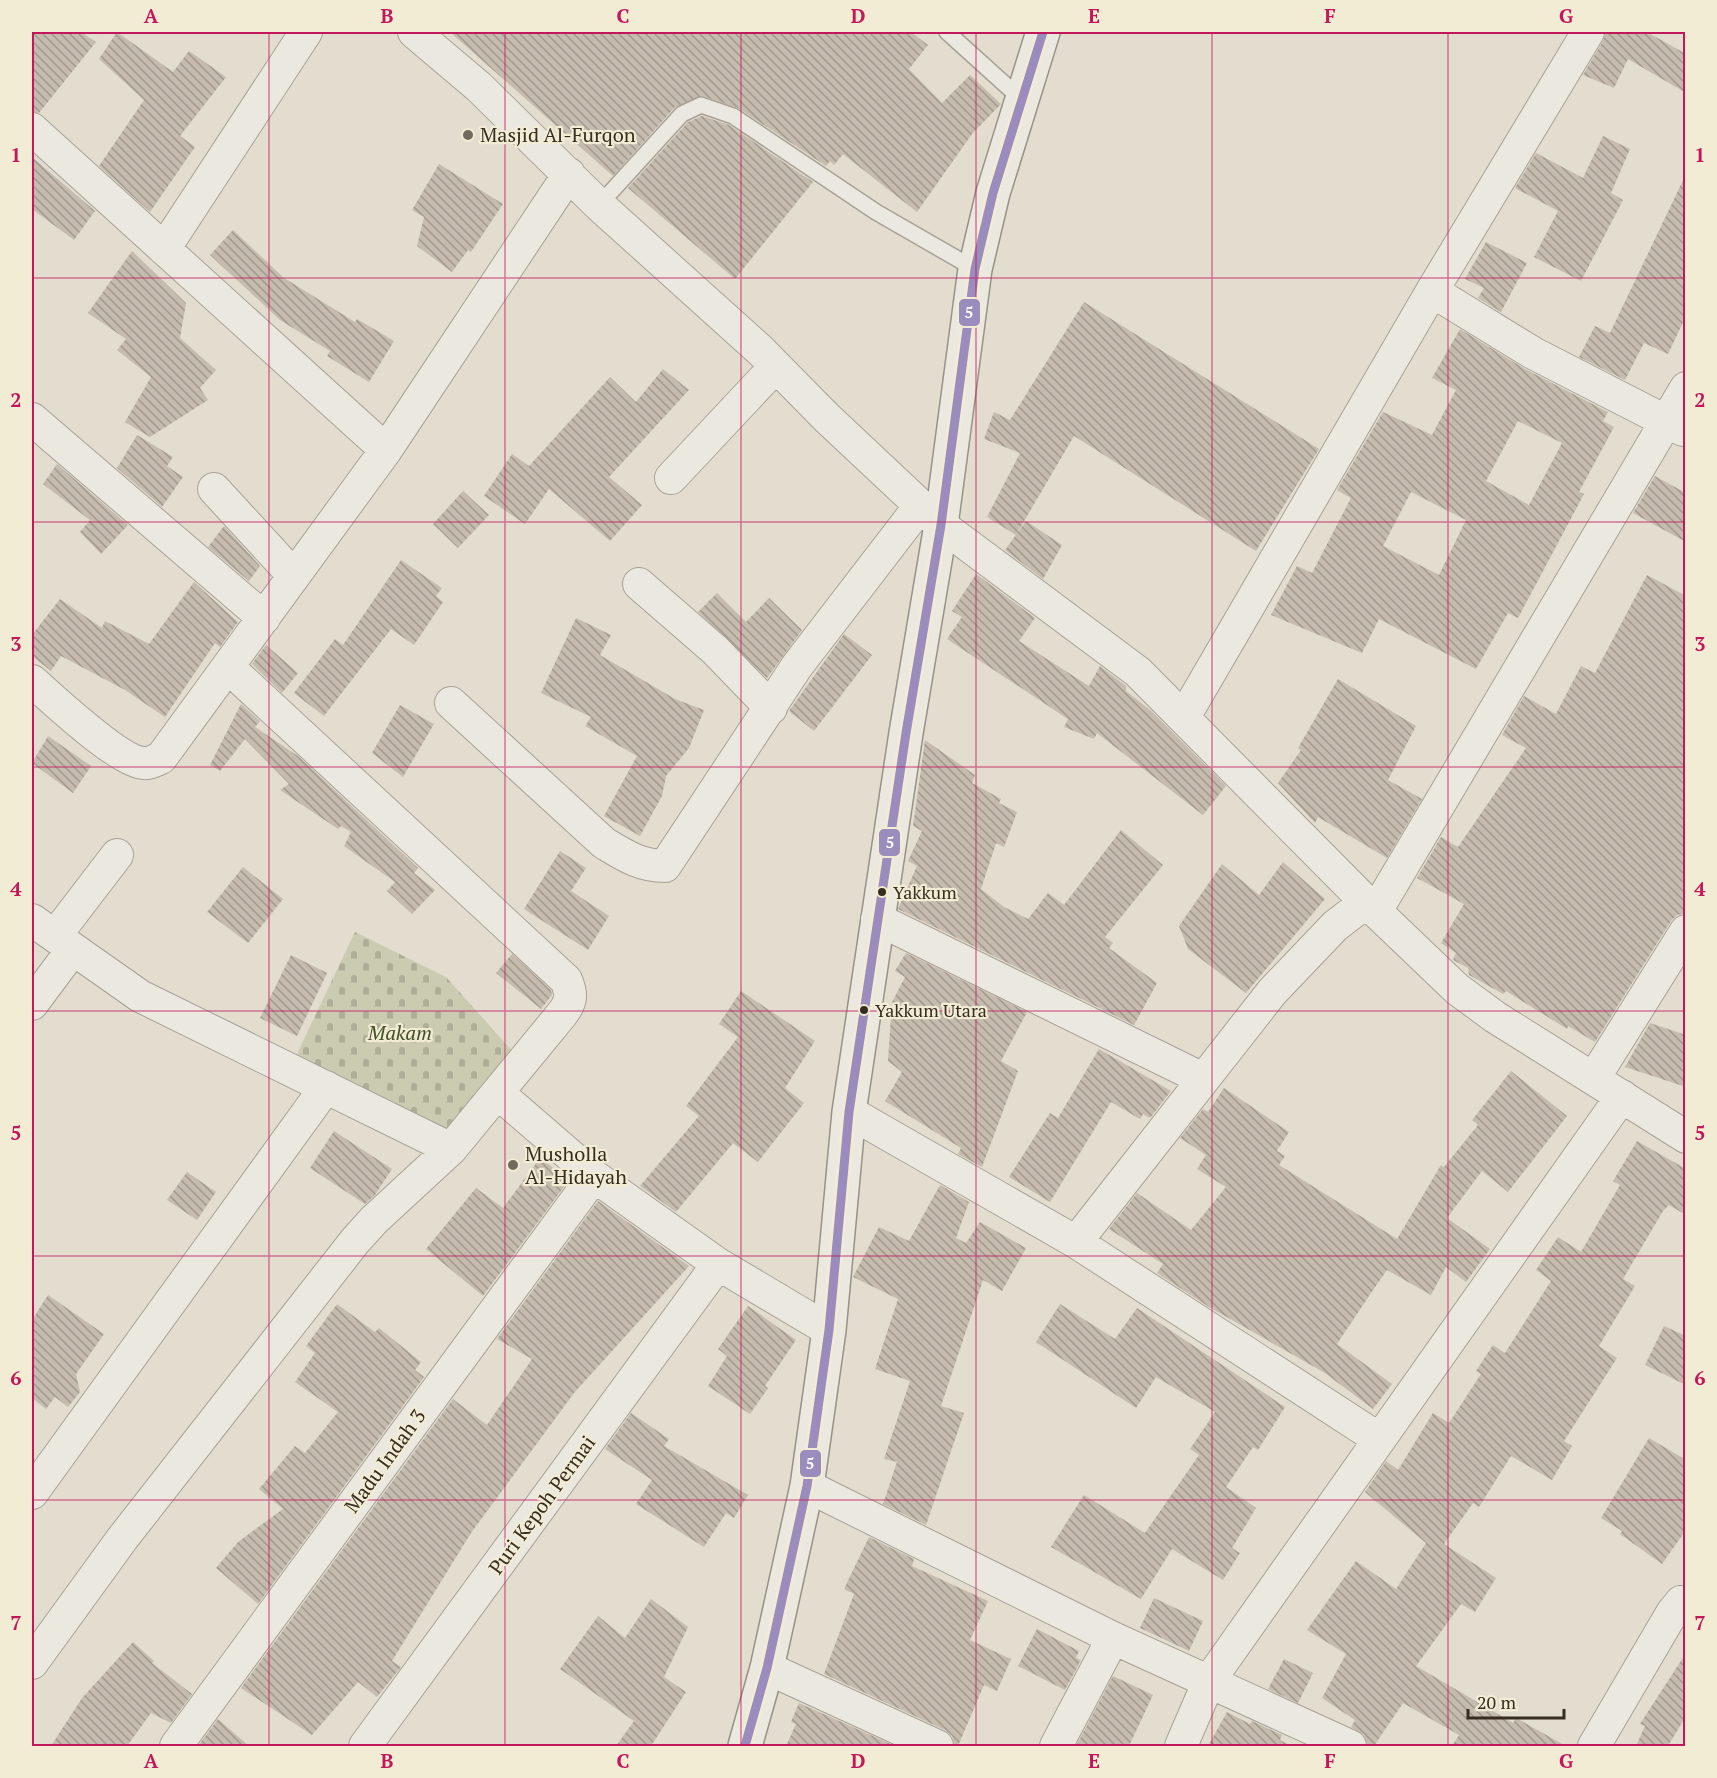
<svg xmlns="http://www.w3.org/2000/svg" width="1717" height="1778" viewBox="0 0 1717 1778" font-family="'PT Serif',serif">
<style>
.cemetery{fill:url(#cemetery-stones)}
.building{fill:url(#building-back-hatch);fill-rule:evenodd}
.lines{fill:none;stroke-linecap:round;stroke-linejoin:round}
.service-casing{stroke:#a7a297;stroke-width:18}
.minor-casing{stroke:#a7a297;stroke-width:34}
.secondary-casing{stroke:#979286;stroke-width:36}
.service{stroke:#ebe8df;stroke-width:15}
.minor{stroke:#ebe8df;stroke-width:32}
.secondary{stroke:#ebe8df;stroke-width:33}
.bus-1-casing{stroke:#f2ecd5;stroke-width:14}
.bus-1{stroke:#9a8cbd;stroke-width:9}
.grid{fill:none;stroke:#c2185b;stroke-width:1.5;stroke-opacity:0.55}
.poi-dot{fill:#726a5d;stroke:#f2ecd5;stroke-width:2}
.bus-dot{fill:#362c20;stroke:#f2ecd5;stroke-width:2}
.labels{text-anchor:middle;stroke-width:4.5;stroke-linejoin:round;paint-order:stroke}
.bus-label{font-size:18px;fill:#362c20;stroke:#f2ecd5;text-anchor:start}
.poi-label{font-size:20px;fill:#362c20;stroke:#f2ecd5;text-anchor:start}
.park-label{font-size:20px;font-style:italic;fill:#445028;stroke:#f2ecd5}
.street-label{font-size:20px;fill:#362c20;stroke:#f2ecd5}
.line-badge{stroke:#f2ecd5;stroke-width:2}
.badge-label{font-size:16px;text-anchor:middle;font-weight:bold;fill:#fff}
.neatline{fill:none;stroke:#c2185b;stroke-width:2}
.grid-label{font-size:20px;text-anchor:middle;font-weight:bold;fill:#c2185b}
</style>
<defs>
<pattern id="cemetery-stones" width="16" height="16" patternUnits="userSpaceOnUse" patternTransform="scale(1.5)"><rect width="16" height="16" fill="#cacbb1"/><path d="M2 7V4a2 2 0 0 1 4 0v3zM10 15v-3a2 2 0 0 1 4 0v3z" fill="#aeae98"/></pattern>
<pattern id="building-back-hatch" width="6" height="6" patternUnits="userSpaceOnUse" patternTransform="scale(1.5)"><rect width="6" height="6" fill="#c5bcaf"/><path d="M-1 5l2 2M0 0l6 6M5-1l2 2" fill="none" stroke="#a1998e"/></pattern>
</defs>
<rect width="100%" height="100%" fill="#e2ddce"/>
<path class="cemetery" d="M355 932 446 977 515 1054 453 1137 296 1056Z"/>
<path class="building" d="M32 32H81L96 42 39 113 32 112Z
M117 32 173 72 189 51 226 77 180 136 195 147 150 212 99 166 144 100 99 59Z
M450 32H911L928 45 909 69 942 103 970 75 1001 104 972 134 917 212 843 154 834 165 830 161 826 166 738 108 703 96 675 107 613 176Z
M1606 32H1647L1686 54V93L1628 59 1614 88 1583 75 1603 41Z
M702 116 729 125 813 182 735 279 628 188 688 122Z
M1603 136 1630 149 1611 193 1623 200 1581 281 1534 257 1558 211 1515 188 1536 153 1583 178Z
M32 157 95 211 74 240 32 209Z
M439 164 503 204 471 252 468 250 452 272 417 246 424 217 412 210Z
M1686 174V316L1668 354 1644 343 1625 380 1579 357 1595 326 1610 333Z
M233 230 284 278 355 322 357 319 394 341 369 382 327 356 330 351 280 320 210 255Z
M1486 242 1527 263 1501 312 1478 298 1484 288 1465 279Z
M132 251 186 303 180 338 216 370 200 388 208 400 150 437 125 422 151 377 117 350 126 339 88 313Z
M1084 302 1319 449 1256 551 1074 436 1016 535 987 517 1020 453 984 439 994 412 1010 420Z
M1460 329 1525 369 1608 412 1603 421 1614 427 1579 492 1584 494 1518 618 1508 613 1476 669 1379 619 1362 653 1271 615 1297 566 1312 573 1351 498 1337 490 1383 412 1432 435 1456 390 1432 378ZM1518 421 1562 443 1529 505 1486 481ZM1411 492 1466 520 1439 575 1383 546Z
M663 369 689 390 609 477 642 505 610 541 549 489 525 524 484 496 512 454 529 466 610 377 636 402Z
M137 435 173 457 167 466 183 477 162 507 117 468Z
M57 464 128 525 101 554 80 532 90 520 43 484Z
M1655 476 1686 493V542L1633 513Z
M463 491 489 515 458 548 433 524Z
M1026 521 1062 545 1043 579 1005 550Z
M224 526 260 566 249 581 208 547Z
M401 560 442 588 436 596 443 602 414 645 391 629 324 716 294 693 335 639 343 645Z
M976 574 1035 618 1019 641 1089 686 1100 666 1126 686V691L1150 710 1226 786 1203 815 1097 733 1094 739 1064 727 1068 719 947 639 962 617 952 611Z
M1647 575 1686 596V913L1677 915 1671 921 1595 1042 1568 1026 1567 1029 1506 991 1503 994 1469 975 1468 968 1453 960 1456 953 1441 943 1464 904 1417 878 1441 837 1458 847 1526 748 1502 735 1524 696 1556 714 1581 666 1595 673Z
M194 582 238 622 220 647 215 643 165 717 125 690 61 656 51 671 32 656V635L60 599 102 628 105 621 149 644Z
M717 593 746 622 769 598 802 630 767 678 698 612Z
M576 618 611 635 600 655 675 699 704 710 689 748 666 776 662 796 640 836 604 816 637 756 585 726 591 717 541 693Z
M844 634 872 655 814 731 789 711Z
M266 645 298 673 282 693 252 664Z
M1338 679 1416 726 1388 780 1422 799 1387 858 1318 817 1315 823 1278 783 1301 750 1298 748Z
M241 704 260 721 255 727 298 756 418 868 414 873 435 890 412 914 387 891 395 882 344 846 351 832 341 826 338 829 280 790 289 784 245 739 220 771 210 765Z
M400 705 434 724 403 777 372 753Z
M48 736 91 766 73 793 32 763Z
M925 740 975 775 972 783 1001 799 999 803 1017 812 1004 847 996 843 981 889 1004 907 1028 919 1048 893 1064 905 1121 830 1163 865 1105 937 1113 943 1109 948 1157 983 1134 1025 898 909 917 866 908 861 922 831 913 826Z
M560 851 586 868 571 891 609 916 588 950 524 909Z
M1283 862 1325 899 1246 993 1188 949 1179 926 1222 864 1259 895Z
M243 867 283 899 248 943 207 912Z
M906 953 1027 1012 1001 1061 1018 1071 982 1167 958 1154 961 1148 885 1101 902 1072 888 1061 892 1002 905 977 895 971Z
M512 954 551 990 552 995 541 1009 496 973Z
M291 955 327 973 297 1036 260 1018Z
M741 991 815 1041 785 1088 804 1103 758 1162 733 1143 676 1212 640 1186 699 1116 686 1106 738 1037 719 1024Z
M1650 1023 1686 1035V1087L1625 1067Z
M1099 1049 1171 1091 1150 1118 1143 1114 1140 1119 1111 1102 1050 1202 1009 1177 1050 1113 1058 1118Z
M1511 1071 1567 1116 1508 1192 1482 1171 1447 1218 1490 1249 1466 1282 1446 1267 1431 1295 1387 1270 1369 1296 1337 1344 1392 1384 1373 1409 1325 1373 1209 1307 1157 1273 1163 1264 1109 1229 1137 1193 1191 1230 1226 1187 1197 1169 1206 1155 1180 1138 1203 1109 1208 1112 1224 1088 1289 1132 1277 1151 1285 1156 1279 1165 1397 1239 1441 1165 1444 1167 1478 1125 1472 1120Z
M334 1131 392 1169 375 1195 365 1204 310 1168Z
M1637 1141 1686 1169V1215L1669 1205 1663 1211 1623 1279 1635 1286 1599 1346 1617 1358 1564 1441 1572 1446 1552 1480 1511 1456 1479 1507 1473 1503 1444 1544 1496 1578 1475 1612 1461 1604 1416 1666 1513 1723 1516 1718 1566 1746H1452L1459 1735 1403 1703 1374 1746H1368L1364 1735 1351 1727 1355 1720 1322 1698 1346 1654 1307 1630 1356 1561 1396 1589 1426 1543 1365 1492 1386 1461 1398 1470 1433 1413 1449 1423 1481 1374 1476 1371 1493 1345 1505 1353 1551 1281 1536 1270 1558 1237 1581 1252 1620 1185 1613 1181Z
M540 1158 569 1180 483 1296 426 1249 476 1188 503 1208Z
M187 1172 216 1192 197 1220 167 1200Z
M940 1185 969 1202 956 1238 966 1243 980 1222 1026 1248 1002 1291 983 1280 941 1406 964 1413 926 1525 883 1504 897 1462 884 1459 910 1381 875 1369 898 1299 853 1277 879 1227 909 1241Z
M598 1201 689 1266 574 1393 471 1533 392 1661 401 1667 377 1697 358 1682 312 1735 241 1688 453 1399 487 1425 532 1359 497 1339Z
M48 1295 104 1334 76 1374 80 1392 68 1407 55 1397 46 1409 32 1398V1320Z
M337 1304 375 1332 379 1328 421 1362 415 1370 424 1377 258 1604 216 1568 238 1542 283 1509 259 1489 295 1446 305 1453 338 1412 295 1382 315 1353 306 1346Z
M1060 1304 1115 1339 1137 1308 1285 1407 1258 1450 1253 1447 1226 1487 1256 1508 1232 1548 1240 1553 1223 1580 1172 1549 1141 1599 1051 1547 1084 1495 1145 1533 1199 1455 1190 1449 1215 1412 1156 1377 1136 1408 1036 1342Z
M748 1306 796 1340 765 1386 768 1388 750 1414 708 1386 727 1356 718 1349Z
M1664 1326 1686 1336V1385L1645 1365Z
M631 1413 669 1439 664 1446 748 1495 734 1518 726 1513 704 1547 636 1504 652 1480 605 1449Z
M1649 1438 1686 1460V1530L1662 1564 1620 1534 1622 1531 1601 1518Z
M869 1537 914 1559 912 1566 988 1601 970 1640 1011 1659 997 1691 984 1685 958 1746H955L952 1736 945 1730 824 1674 854 1594 844 1589Z
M1154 1598 1203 1621 1189 1651 1140 1628Z
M651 1599 688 1627 664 1677 686 1692 651 1746H616L634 1721 560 1669 598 1616 625 1638Z
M1037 1629 1079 1651 1076 1658 1081 1660 1065 1690 1018 1666Z
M133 1642 154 1661 152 1663 192 1694 171 1723 151 1713 127 1746H51L82 1698Z
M1686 1653V1716L1668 1746H1636L1645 1726 1640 1724Z
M1284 1659 1313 1673 1298 1703 1268 1689Z
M1113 1676 1153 1695 1129 1746H1076Z
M799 1703 895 1746H786L796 1724 791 1722Z
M1227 1712 1250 1724 1252 1721 1282 1735 1280 1740 1291 1746H1208Z
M218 1719 249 1746H198Z"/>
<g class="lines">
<defs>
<path id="service" d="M947 32 1020 98
M599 205 682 114 701 105 733 116 876 212 975 269"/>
<path id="minor" d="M414 32 479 87 599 205 760 350 826 417 941 525 1138 672 1366 902 1457 989 1495 1017 1686 1137
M32 129 386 450
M164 249 306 32
M1432 291 1533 353 1683 430
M32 419 264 618
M671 478 775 367
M214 489 294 576
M639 584 715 650 771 708
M32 681C53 699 119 762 144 763 149 764 156 760 161 758L386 450 569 174
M451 703 604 843C624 855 640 866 665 866L797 666 920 506
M1184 717 1432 291 1588 32
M1376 911 1686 388
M877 919 1203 1079
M32 920 140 996 451 1149 562 1014C572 1001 572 994 566 980L229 668
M55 936 117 855
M32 1004 73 949
M1594 1078 1686 931
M498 1093 594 1176 718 1264 829 1330
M849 1112 1076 1242 1379 1439
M1076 1242 1272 992 1335 926 1366 902
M807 1486 1113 1638 1350 1746
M32 1493 326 1087
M32 1663 122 1539 355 1241 374 1220 451 1149
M767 1668 937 1746
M176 1746 594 1176
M365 1746 718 1264
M1056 1746 1113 1638
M1181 1746 1209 1681 1622 1096
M1594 1746 1672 1613 1681 1602"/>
<path id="secondary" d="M745 1746 767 1668 807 1486 829 1330 849 1112 906 733 941 525 975 269 993 193 1043 32"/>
</defs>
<use href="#service" class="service-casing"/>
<use href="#minor" class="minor-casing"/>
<use href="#secondary" class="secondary-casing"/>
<use href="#service" class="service"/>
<use href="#minor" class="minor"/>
<use href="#secondary" class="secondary"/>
<defs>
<path id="bus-1" d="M745 1746 767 1668 807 1486 829 1330 849 1112 906 733 941 525 975 269 993 193 1043 32"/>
</defs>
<use href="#bus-1" class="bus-1-casing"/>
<use href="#bus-1" class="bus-1"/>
</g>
<path class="grid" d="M269 32V1746M505 32V1746M741 32V1746M976 32V1746M1212 32V1746M1448 32V1746M32 278H1686M32 522H1686M32 767H1686M32 1011H1686M32 1256H1686M32 1500H1686"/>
<g class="poi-dot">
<circle cx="468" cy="135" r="6"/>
<circle cx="513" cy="1165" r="6"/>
</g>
<g class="bus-dot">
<circle cx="882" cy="892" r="5"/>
<circle cx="864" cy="1010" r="5"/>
</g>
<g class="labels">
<g class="bus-label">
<text x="893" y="899">Yakkum</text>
<text x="875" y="1017">Yakkum Utara</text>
</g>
<g class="poi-label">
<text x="480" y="142">Masjid Al-Furqon</text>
<text x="525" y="1161">Musholla<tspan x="525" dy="23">Al-Hidayah</tspan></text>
</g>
<g class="park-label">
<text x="400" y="1040">Makam</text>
</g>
<g class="street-label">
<text transform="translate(385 1461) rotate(-54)" y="7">Madu Indah 3</text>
<text transform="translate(542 1505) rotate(-54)" y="7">Puri Kepoh Permai</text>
</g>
</g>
<g class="line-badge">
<rect x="958" y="298" width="23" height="29" rx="6" fill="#9a8cbd"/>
<rect x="878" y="828" width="23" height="29" rx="6" fill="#9a8cbd"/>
<rect x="799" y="1449" width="23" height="29" rx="6" fill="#9a8cbd"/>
</g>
<g class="badge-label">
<text x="969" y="318">5</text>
<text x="890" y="848">5</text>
<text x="810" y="1469">5</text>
</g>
<rect width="1717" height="1778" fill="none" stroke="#f2ecd5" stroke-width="66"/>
<path d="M1468 1709v9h96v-9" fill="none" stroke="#362c20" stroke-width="3"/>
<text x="1477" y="1709" font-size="18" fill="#362c20" stroke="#f2ecd5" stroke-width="4.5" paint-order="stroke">20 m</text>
<rect x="33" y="33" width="1651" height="1712" class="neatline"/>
<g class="grid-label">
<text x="151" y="23">A</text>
<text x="387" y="23">B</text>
<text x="623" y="23">C</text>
<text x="858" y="23">D</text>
<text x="1094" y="23">E</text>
<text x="1330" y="23">F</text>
<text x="1566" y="23">G</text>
<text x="16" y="162">1</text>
<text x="1700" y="162">1</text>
<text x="16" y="407">2</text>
<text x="1700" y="407">2</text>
<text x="16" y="651">3</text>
<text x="1700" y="651">3</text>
<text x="16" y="896">4</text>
<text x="1700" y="896">4</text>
<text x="16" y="1140">5</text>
<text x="1700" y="1140">5</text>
<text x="16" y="1385">6</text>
<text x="1700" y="1385">6</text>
<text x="16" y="1630">7</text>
<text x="1700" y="1630">7</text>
<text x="151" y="1768">A</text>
<text x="387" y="1768">B</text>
<text x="623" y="1768">C</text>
<text x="858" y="1768">D</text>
<text x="1094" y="1768">E</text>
<text x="1330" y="1768">F</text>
<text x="1566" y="1768">G</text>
</g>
</svg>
